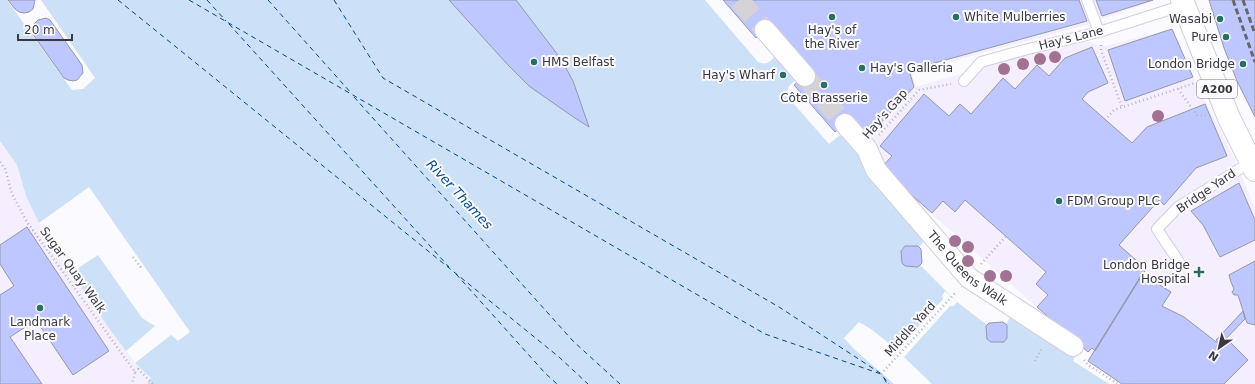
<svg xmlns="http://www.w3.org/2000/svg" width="1255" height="384" viewBox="0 0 1255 384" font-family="'DejaVu Sans',sans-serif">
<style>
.built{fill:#f4eeff}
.water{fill:#cce0f8}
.pier{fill:#fbfafe}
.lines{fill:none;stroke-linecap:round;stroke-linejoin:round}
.ferry{stroke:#01498c;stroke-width:1;stroke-dasharray:5 4;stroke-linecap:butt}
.building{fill:#bec7ff;stroke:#9498aa}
.street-tunnel{stroke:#d5d3d8;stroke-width:20;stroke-dasharray:20 10;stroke-linecap:butt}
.lane-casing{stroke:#d4cde1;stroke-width:12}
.street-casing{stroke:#d4cde1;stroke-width:22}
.primary-casing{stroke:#d4cde1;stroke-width:24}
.path{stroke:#b7b6bb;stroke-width:2.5;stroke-dasharray:1 3;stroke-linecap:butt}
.lane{stroke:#fff;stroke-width:10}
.street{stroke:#fff;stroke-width:20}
.primary{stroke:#fff;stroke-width:22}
.rail{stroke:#69666d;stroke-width:3;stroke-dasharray:6 3;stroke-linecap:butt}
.tree{fill:#a37293}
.poi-dot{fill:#276e64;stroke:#fbfafe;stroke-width:1.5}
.labels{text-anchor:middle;stroke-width:4;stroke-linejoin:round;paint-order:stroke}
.shield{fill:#fbfafe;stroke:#757279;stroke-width:1}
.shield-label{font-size:11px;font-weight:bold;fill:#3b3840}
.poi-label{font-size:12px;fill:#3b3840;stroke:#fbfafe;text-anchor:end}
.street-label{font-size:12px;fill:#3b3840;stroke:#fbfafe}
.water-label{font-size:13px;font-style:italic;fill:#01498c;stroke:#fbfafe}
</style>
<rect width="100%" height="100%" fill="#fbfafe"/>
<path class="built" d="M740 0H1155L1086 25 912 72 915 87 1080 40 1105 46 1172 29 1193 77 1233 156 1255 208V384H1122L1088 361 1123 305 1091 355 881 169Z
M0 141 17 165 26 196 39 223 108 327 135 363 151 378 147 383 148 384H0Z"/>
<path class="water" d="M0 0H705L758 62C767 66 771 61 777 54L798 78C791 84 786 87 787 96L829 144 840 135 870 169 926 239 919 247 905 246 901 250 902 263 905 266 918 267 920 265 957 302 987 325V339L991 342H1004L1007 338V325L1006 324 1013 314 1076 355 1073 361 1109 384H148L147 383 151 378 135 363 108 327 39 223 26 196 17 165 0 141Z"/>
<path class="pier" d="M7 0H41L95 78 83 89 72 90Z
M89 187 190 332 178 341 171 335 135 363 126 351 155 326 142 318 98 255 71 273 39 223Z
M945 291 957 302 954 306H950L904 357 932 384H894L854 349 844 338 859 322 871 329 897 350 943 299 942 296Z"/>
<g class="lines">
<path class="ferry" d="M118 0 559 357 588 384
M189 0 765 334 881 374 889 384
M207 0 226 21
M268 0 352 94
M334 0 383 78 779 307 880 373
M229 24 449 267
M354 97 573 341 620 384
M456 274 545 373 557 384
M884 378 887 384"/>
</g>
<path class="building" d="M8 0H35L33 9 29 12 24 13 19 12 15 9Z
M449 0H516L561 59 573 81 589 127 572 116 529 86 508 65Z
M723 0H1079L1087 21 909 70 914 87 866 139 849 120 835 132 794 85 811 71 771 25 756 38Z
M1096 0H1153L1102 16Z
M1209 0H1255V117L1237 81 1224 48Z
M46 18 50 20 82 65 83 73 77 80 73 81 68 80 64 78 32 33V28L34 24 38 20Z
M1172 29 1193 77 1125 101 1108 50Z
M1092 47 1108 83 1088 92 1082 99 1132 143 1147 127 1205 104 1227 156 1196 168 1164 205 1159 200 1119 245 1146 269 1095 351 1092 348 1088 352 1037 307 1048 295 1036 284 1046 272 965 200 955 212 943 201 932 213 881 168 892 156 880 146 924 94 949 116 960 104 971 114 1003 78 1015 89 1037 65 1049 76 1065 58Z
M1239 183 1255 220V240L1220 257 1203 225 1191 211Z
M27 227 109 351 73 375 36 320 10 337 42 384H0V295L14 286 0 264V245Z
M905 246H918L921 249 922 263 918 267 905 266 902 263 901 251Z
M1255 261V325L1247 323 1238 295H1234L1232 292 1234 289 1231 282 1229 275Z
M1142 274 1171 292 1162 306 1184 317 1220 345 1226 338 1248 360 1224 384H1122L1088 361Z
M1243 311 1245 319 1220 345 1216 340Z
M1003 322 1007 325V338L1004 342H991L987 339 986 326 989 323Z"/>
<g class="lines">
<path class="street-tunnel" d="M739 0 765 30
M805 76 845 124"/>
<defs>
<path id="lane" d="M1087 0 1099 32
M964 81 981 62 1024 50 1099 32 1184 5
M1179 262 1157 229 1178 207 1251 162"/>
<g id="street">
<path d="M765 30 805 76"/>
<path id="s1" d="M845 124 867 149 876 170 969 278 1073 346"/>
</g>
<path id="primary" d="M1182 0 1229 118 1255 170"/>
</defs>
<use href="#lane" class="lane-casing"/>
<use href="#street" class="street-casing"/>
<use href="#primary" class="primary-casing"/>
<path class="path" d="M1101 45V50L1122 107
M1178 89 1197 115 1208 116
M1105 120 1114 110 1195 83
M879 135 919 90 951 84
M0 162 5 169 12 194 27 222 135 372 132 384
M133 257 142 269
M981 264 1006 236
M1084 360 1087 364 1118 384
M1035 361 1042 348
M135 372 138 369 153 384
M881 374 956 292"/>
<use href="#lane" class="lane"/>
<use href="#street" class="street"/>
<use href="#primary" class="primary"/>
<path class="rail" d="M1233 0 1255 62
M1243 0 1255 34"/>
</g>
<g class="tree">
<circle cx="1055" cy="57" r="6"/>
<circle cx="1040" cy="59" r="6"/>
<circle cx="1023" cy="64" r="6"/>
<circle cx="1004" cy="69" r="6"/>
<circle cx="1158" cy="116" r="6"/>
<circle cx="955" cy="241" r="6"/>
<circle cx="968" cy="247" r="6"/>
<circle cx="968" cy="261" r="6"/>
<circle cx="990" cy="276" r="6"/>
<circle cx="1006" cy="276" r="6"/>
</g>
<g class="poi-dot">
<circle cx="832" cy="17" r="4"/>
<circle cx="956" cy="17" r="4"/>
<circle cx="1220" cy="19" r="4"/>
<circle cx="1226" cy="37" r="4"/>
<circle cx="534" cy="62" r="4"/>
<circle cx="1243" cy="64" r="4"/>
<circle cx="862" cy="68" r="4"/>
<circle cx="783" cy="75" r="4"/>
<circle cx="824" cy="85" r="4"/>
<circle cx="1059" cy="201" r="4"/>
<path d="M1197 266h4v4h4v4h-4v4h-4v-4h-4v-4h4z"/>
<circle cx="40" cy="308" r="4"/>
</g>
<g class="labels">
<rect class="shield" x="1197" y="80" width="40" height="18" rx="3"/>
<g class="shield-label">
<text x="1217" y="93">A200</text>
</g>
<g class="poi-label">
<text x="964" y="21" text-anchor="start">White Mulberries</text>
<text x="1212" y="23">Wasabi</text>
<text x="832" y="34" text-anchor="middle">Hay's of<tspan x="832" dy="14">the River</tspan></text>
<text x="1218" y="41">Pure</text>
<text x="542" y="66" text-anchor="start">HMS Belfast</text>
<text x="1235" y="68">London Bridge</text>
<text x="870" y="72" text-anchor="start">Hay's Galleria</text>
<text x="775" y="79">Hay's Wharf</text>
<text x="824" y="102" text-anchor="middle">Côte Brasserie</text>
<text x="1067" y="205" text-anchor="start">FDM Group PLC</text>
<text x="1190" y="269">London Bridge<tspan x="1190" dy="14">Hospital</tspan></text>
<text x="40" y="326" text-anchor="middle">Landmark<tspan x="40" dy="14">Place</tspan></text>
</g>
<g class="street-label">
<text transform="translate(1071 38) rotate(-14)" y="4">Hay's Lane</text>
<text transform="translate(885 114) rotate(-49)" y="4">Hay's Gap</text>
<text transform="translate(1206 191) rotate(-34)" y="4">Bridge Yard</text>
<text dy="4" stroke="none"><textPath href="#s1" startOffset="191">The Queens Walk</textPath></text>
<text transform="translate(73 270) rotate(54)" y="4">Sugar Quay Walk</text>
<text transform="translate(910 329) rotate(-48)" y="4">Middle Yard</text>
</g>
<g class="water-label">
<text transform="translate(460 194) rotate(47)" y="5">River Thames</text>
</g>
</g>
<g transform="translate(1219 348) rotate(214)" stroke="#fbfafe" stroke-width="3" paint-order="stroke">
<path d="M0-3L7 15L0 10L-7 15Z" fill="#3b3840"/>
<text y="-6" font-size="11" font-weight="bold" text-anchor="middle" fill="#3b3840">N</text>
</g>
<path d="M18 34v6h54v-6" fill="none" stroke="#3b3840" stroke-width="2"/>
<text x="24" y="34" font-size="12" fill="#3b3840" stroke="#fbfafe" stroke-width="3" paint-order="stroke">20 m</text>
</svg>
